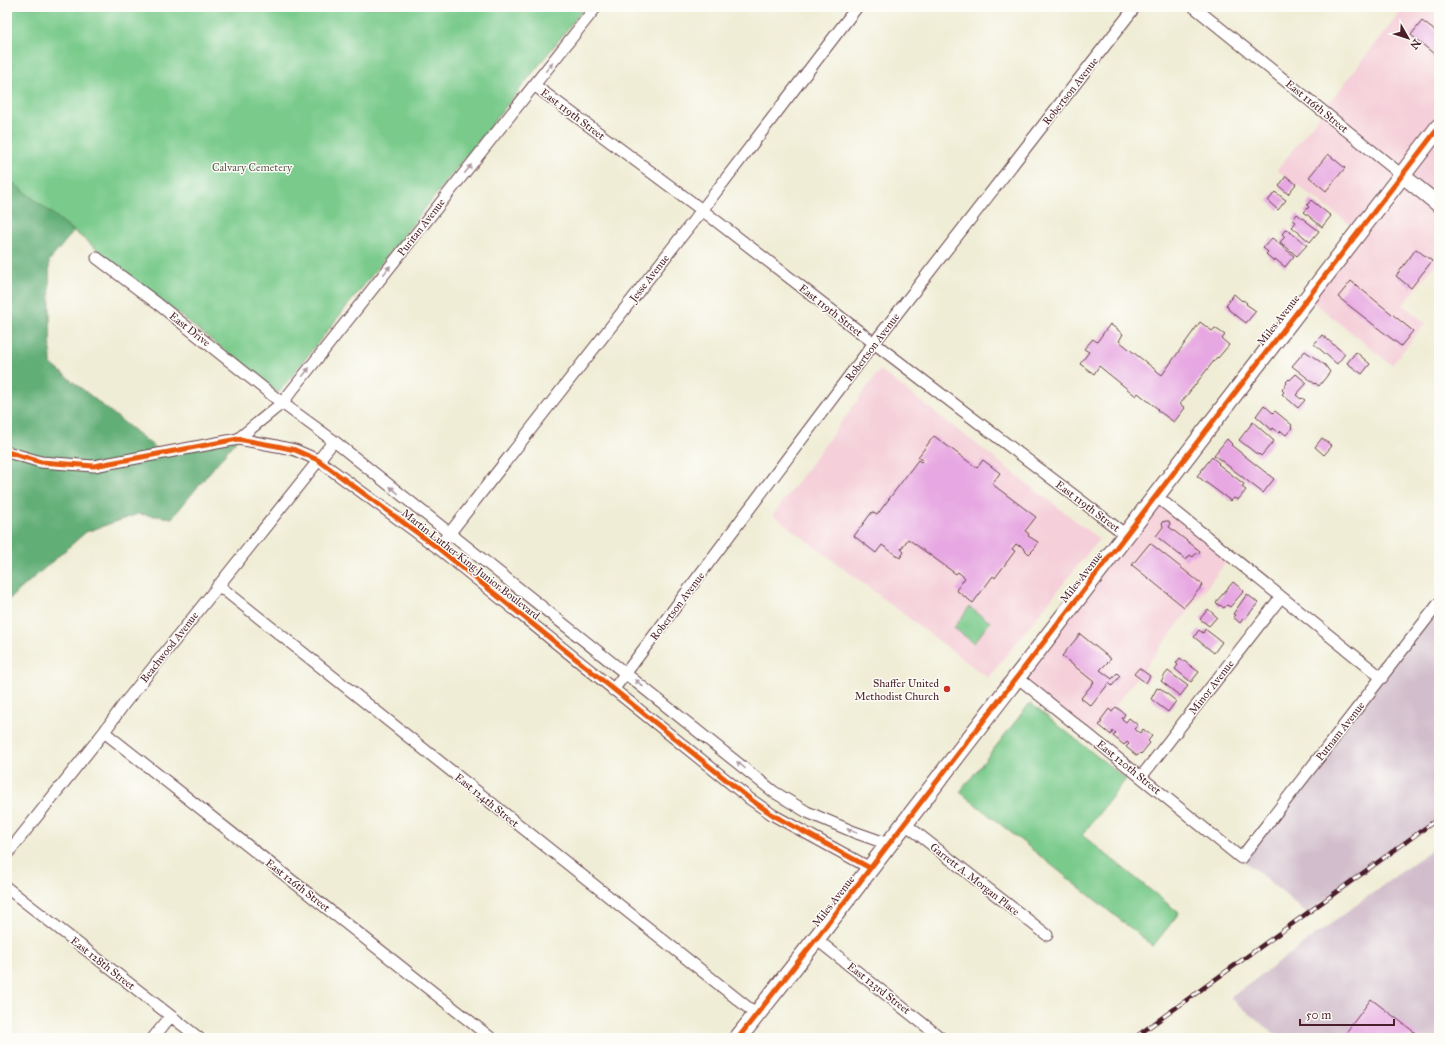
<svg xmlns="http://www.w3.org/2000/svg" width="1446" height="1045" viewBox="0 0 1446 1045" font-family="'IM FELL Great Primer',serif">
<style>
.built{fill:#f5cfd9}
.industrial{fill:#d1bdcb}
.green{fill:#79ca8b;stroke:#62745b}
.forest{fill:#62ae77;stroke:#566651}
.building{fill:#e7a7e2}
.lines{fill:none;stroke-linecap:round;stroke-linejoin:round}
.minor-casing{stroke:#633e45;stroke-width:13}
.secondary-casing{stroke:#633e45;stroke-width:17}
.primary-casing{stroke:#633e45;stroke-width:19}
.minor{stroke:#fff;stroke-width:11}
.secondary{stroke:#fff;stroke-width:15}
.primary{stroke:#fff;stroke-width:17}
.rail-casing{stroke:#4a1f2b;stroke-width:4.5}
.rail{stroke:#fdfcf7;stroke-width:3;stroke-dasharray:9;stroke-linecap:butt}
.cycleway-casing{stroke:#fdfcf7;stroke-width:8}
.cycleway{stroke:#e8590c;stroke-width:5}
.oneway{fill:#ae9aa0}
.poi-dot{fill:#c8321e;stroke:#fdfcf7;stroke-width:1.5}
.labels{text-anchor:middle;stroke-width:3;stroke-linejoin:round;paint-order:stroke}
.street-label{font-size:11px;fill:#4a1f2b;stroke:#fdfcf7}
.park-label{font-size:11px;fill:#5a5b4d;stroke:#fdfcf7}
.poi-label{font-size:11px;fill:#4a1f2b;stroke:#fdfcf7;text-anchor:end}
</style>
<rect width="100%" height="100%" fill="#fdfcf7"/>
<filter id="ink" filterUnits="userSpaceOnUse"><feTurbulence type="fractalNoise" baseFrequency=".025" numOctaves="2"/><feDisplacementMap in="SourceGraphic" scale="8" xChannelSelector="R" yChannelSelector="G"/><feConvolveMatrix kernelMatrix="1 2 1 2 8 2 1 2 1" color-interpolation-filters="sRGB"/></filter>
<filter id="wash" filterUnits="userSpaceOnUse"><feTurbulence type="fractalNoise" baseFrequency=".012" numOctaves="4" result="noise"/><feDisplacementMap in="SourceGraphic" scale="16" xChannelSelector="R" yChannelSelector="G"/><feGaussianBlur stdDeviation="0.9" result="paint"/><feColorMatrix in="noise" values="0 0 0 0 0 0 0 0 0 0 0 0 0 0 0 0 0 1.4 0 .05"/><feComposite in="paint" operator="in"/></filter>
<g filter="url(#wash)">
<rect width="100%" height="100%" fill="#f0edd6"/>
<path class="built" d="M1404 7H1439V260L1403 305 1425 323 1392 365 1308 298 1359 231 1277 170Z
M880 370 1099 539 988 678 773 515Z
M1156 496 1231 556 1091 737 1017 677Z"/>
<path class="industrial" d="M1439 603V818L1307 913 1241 858Z
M1439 844V1038H1280L1230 998Z"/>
<path class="green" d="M7 7H585L278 393 7 178Z
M969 607 990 622 974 643 954 628Z
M1030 703 1126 779 1082 835 1179 913 1153 946 960 792Z"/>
<path class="forest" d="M7 178 74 231 49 261 51 364 162 453 237 439 172 518 138 514 86 532 7 601Z"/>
<g id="blocks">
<path class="building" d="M1422 21 1439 34V58L1411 35Z
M1328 154 1345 168 1326 191 1309 177Z
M1286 176 1296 184 1288 194 1279 186Z
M1275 192 1286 200 1278 210 1268 201Z
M1311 200 1331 216 1322 227 1304 212 1309 207 1307 205Z
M1297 214 1319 231 1310 242 1292 227 1296 222 1293 220Z
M1286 229 1307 245 1297 256 1280 242 1285 237 1282 234Z
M1272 238 1294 256 1285 267 1275 259 1274 261 1266 254 1268 252 1263 248Z
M1416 249 1432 261 1411 288 1396 276Z
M1351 281 1413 331 1401 346 1338 297Z
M1234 294 1242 301 1243 300 1247 303 1246 304 1256 311 1246 323 1229 310 1228 308V307L1226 305Z
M1200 322 1212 331 1215 328 1225 335 1222 339 1229 345 1218 358 1217 357 1180 404 1185 408 1174 422 1157 410 1158 409 1138 393 1136 396 1099 366 1094 374 1080 364 1089 352 1084 349 1093 339 1097 342 1110 324 1123 334 1119 341 1162 375Z
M1322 335 1345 354 1337 364 1314 344Z
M1305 351 1325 365 1330 372 1319 386 1315 383V384L1292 366Z
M1356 352 1370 364 1362 374 1347 363Z
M1296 374 1307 383 1296 395 1301 399 1302 398 1305 400 1298 408 1282 394 1284 392 1282 390 1287 383 1286 382 1289 379 1290 380Z
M1264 405 1273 413 1275 411 1292 425 1291 427 1292 428 1286 435 1281 431 1279 433 1273 428 1272 430 1256 416Z
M1253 422 1274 441 1261 456 1259 454 1258 455 1239 440Z
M934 436 977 468 983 460 1000 473 992 484 1036 517 1025 531 1029 534 1028 536 1038 542 1035 548 1029 554 1020 545 1019 546 1016 544 1012 549 1015 551 995 578 993 576 973 603 956 590 965 578 958 572 956 574 908 539 901 549 904 552 900 558 882 545 876 553 854 536 872 512 877 515 918 460 921 462 923 460 918 457Z
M1322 438 1332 446 1324 455 1315 447Z
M1227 439 1232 444 1231 445 1274 479 1263 493 1214 455Z
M1212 457 1219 463 1218 464 1244 484 1242 487 1246 490 1238 500 1234 498 1231 501 1197 476Z
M1166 521H1169L1170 525 1169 527 1200 551 1198 554 1196 553 1193 557 1190 555 1186 560 1156 536 1163 527 1162 522Z
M1150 543 1203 585 1184 607 1132 565Z
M1233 582 1244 591 1230 607 1227 605 1224 608 1220 605 1219 606 1216 602Z
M1247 594 1258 603 1244 620 1243 619 1240 623 1233 617 1235 615 1233 614Z
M1208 609 1217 617 1209 626 1200 619Z
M1205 629 1222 642 1214 653 1194 637 1199 630 1203 633Z
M1080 634 1111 659 1100 670 1112 679 1117 673 1120 676 1112 686 1109 683 1091 706 1081 698 1094 682 1062 656Z
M1180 658 1199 672 1191 682 1175 669 1178 665 1176 663Z
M1139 668 1150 676 1146 683 1134 674Z
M1168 671 1188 686 1180 696 1161 681 1164 677H1163Z
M1157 688 1159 689 1160 688 1166 693 1176 701 1168 712 1151 699Z
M1116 707 1125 714 1122 719 1126 722 1129 718 1138 725 1134 729 1140 733 1143 729 1152 736 1148 741 1150 743 1141 754 1140 753 1137 756 1126 747 1129 744 1127 742 1124 745 1113 736 1116 733 1113 731 1111 735 1099 725 1102 722 1100 721 1109 709 1112 712Z
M1371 999 1422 1038H1342Z"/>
</g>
</g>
<g filter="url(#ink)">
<use href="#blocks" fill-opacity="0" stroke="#633e45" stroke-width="1"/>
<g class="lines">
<defs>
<path id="minor" d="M1194 7 1403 176
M534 85 702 210 874 343 1126 535
M97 258 158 304 282 403 334 441 774 792 807 812 854 832 888 844
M238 439 282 403 596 7
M7 452 41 462 94 466 238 439 277 446 295 450 318 460 438 548 750 799 773 815 870 868
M1156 496 1382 678
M438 548 702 210 857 7
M218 585 756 1014
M1017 677 1241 858 1439 603
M613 690 874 343 1135 7
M104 732 491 1038
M1141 777 1281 597
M904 823 1047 935
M7 854 104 732 124 704 334 441
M7 888 199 1038
M816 939 941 1038
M153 1038 171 1016"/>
<path id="secondary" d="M1403 176 1439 205"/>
<path id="primary" d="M738 1038 816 939 1439 127"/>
</defs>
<use href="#minor" class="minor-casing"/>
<use href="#secondary" class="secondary-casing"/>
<use href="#primary" class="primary-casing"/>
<use href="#minor" class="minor"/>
<use href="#secondary" class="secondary"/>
<use href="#primary" class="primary"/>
<defs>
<path id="rail" d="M1134 1038 1439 818"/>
</defs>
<use href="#rail" class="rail-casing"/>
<use href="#rail" class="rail"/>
<defs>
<path id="cycleway" d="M7 452 41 462 94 466 238 439 277 446 295 450 318 460 438 548 750 799 773 815 870 868
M738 1038 816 939 1439 127"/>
</defs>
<use href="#cycleway" class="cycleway-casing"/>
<use href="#cycleway" class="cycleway"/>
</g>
<defs><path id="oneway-solid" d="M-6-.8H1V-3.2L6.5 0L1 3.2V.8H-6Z"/></defs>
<g class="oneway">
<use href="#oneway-solid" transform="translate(549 67) rotate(-51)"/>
<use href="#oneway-solid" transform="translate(468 169) rotate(-52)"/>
<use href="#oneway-solid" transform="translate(387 270) rotate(-52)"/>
<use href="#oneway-solid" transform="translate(306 372) rotate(-52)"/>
<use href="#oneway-solid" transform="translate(394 490) rotate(-141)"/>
<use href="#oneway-solid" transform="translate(639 683) rotate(-141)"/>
<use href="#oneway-solid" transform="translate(741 765) rotate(-141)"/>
<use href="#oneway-solid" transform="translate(852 831) rotate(-158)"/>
</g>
</g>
<circle class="poi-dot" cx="947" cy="689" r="4"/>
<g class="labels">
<g class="street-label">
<text transform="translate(1070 91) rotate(-52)" y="4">Robertson Avenue</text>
<text transform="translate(1317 106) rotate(39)" y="4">East 116th Street</text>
<text transform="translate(573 114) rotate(37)" y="4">East 119th Street</text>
<text transform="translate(421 227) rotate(-52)" y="4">Puritan Avenue</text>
<text transform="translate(649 278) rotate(-52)" y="4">Jesse Avenue</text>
<text transform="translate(831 310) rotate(38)" y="4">East 119th Street</text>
<text transform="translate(1278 320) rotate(-52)" y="4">Miles Avenue</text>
<text transform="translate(190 329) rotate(38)" y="4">East Drive</text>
<text transform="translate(872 347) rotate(-53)" y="4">Robertson Avenue</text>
<text transform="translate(1088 506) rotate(37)" y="4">East 119th Street</text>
<text transform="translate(471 564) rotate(38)" y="4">Martin Luther King Junior Boulevard</text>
<text transform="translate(1081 577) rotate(-52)" y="4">Miles Avenue</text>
<text transform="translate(677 606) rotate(-53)" y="4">Robertson Avenue</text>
<text transform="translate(169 647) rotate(-52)" y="4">Beachwood Avenue</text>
<text transform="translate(1211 687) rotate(-52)" y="4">Minor Avenue</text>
<text transform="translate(1340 731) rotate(-52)" y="4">Putnam Avenue</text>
<text transform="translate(1129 767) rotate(39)" y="4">East 120th Street</text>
<text transform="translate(487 800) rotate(39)" y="4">East 124th Street</text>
<text transform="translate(975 879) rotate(38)" y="4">Garrett A. Morgan Place</text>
<text transform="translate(298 885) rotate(38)" y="4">East 126th Street</text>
<text transform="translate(833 901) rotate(-52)" y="4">Miles Avenue</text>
<text transform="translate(103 963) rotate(38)" y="4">East 128th Street</text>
<text transform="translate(879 988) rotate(38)" y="4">East 123rd Street</text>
</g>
<g class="park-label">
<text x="252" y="171">Calvary Cemetery</text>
</g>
<g class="poi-label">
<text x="939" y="687">Shaffer United<tspan x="939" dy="13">Methodist Church</tspan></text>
</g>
</g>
<rect width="1446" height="1045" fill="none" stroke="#fdfcf7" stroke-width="24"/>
<g transform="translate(1408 38) rotate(129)" stroke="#fdfcf7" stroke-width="3" paint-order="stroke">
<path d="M0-3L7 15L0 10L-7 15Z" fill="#4a1f2b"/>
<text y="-6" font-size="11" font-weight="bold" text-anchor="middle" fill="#4a1f2b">N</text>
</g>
<path d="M1300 1019v6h94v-6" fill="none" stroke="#4a1f2b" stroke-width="2"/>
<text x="1306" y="1019" font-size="12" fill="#4a1f2b" stroke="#fdfcf7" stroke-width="3" paint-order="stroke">50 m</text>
</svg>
